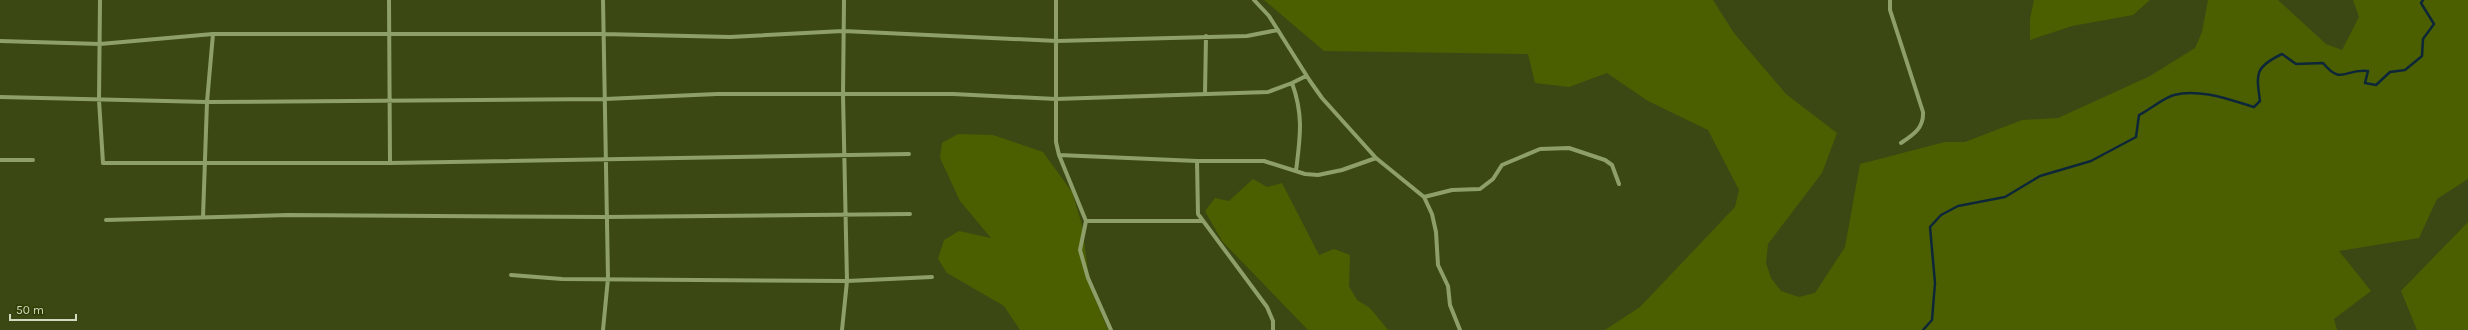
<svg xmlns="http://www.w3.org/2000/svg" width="2468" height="330" viewBox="0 0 2468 330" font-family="Karla,sans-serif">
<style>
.green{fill:#4b5f00}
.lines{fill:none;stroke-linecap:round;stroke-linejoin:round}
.stream{stroke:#0d2739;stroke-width:2.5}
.street{stroke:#8e9f69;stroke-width:4}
</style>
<rect width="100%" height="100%" fill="#3b4813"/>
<path class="green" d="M1264 0H1713L1734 33 1786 94 1837 133 1822 173 1768 244 1766 263 1771 278 1781 291 1799 297 1815 293 1845 247 1860 164 1945 142H1965L2022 120 2058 118 2150 76 2195 48 2202 32 2208 0H2278L2326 44 2342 50 2359 17 2353 0H2468V179L2437 199 2419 238 2339 251 2371 291 2334 319 2337 330H1605L1640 307 1735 207 1739 190 1708 130 1648 101 1607 73 1569 87 1535 83 1528 54 1324 51Z
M2034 0H2150L2133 15 2072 26 2030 40V19Z
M958 134 993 135 1043 152 1072 192 1082 225 1090 287 1108 330H1020L1004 306 947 273 938 259 944 240 959 231 991 238 960 201 940 158 942 143Z
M1253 179 1267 187 1282 183 1319 255 1334 249 1350 255 1349 286 1357 300 1370 308 1388 330H1308L1222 241 1205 211 1215 198 1229 201Z
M2468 222V330H2417L2401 291Z"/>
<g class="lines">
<path class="stream" d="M1923 330 1932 320 1935 283 1930 227 1941 215 1958 206 2005 197 2040 176 2091 161 2136 137 2139 115C2149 110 2165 97 2174 95 2199 88 2230 100 2254 107L2260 101C2256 73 2255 67 2282 54L2296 64 2323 63C2342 86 2345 68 2368 71L2365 83 2376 85 2390 72 2405 70 2422 56 2423 39 2434 24 2421 3 2423 0"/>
<path class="street" d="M100 0 99 100 103 163H390L909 154
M389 0 390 163
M603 0 608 278 603 330
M1056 0V142L1059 155 1086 221 1080 250 1088 278 1111 330
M1254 0 1269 16 1310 81 1322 98 1376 158 1424 197 1432 214 1436 232 1438 265 1448 286 1450 305 1460 330
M1890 0V10L1923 112C1924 128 1913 135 1901 143
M0 41 100 44 213 34H603L730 37 843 31 1057 41 1247 36 1278 30
M1292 83 1306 76
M1205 94 1206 36
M0 97 207 102 605 99 717 94H953L1056 99 1268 92 1292 83C1304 116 1300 138 1296 171
M1059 155 1197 161H1264L1305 174 1318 175 1342 170 1376 158
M0 160H33
M1197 161 1198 214 1267 307 1273 321V330
M1424 197 1452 190 1480 189 1493 179 1502 165 1540 149 1569 148 1605 160 1612 165 1619 184
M203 217 207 102 213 34
M106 220 288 215 606 217 910 214
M1086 221H1203
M511 275 562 279 847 281 932 277
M842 330 847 281 843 95 844 0"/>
</g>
<path d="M10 314v6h66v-6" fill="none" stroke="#d2dbbf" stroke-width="2"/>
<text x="16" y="314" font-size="12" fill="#d2dbbf" stroke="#313e06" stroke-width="3" paint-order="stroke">50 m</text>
</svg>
